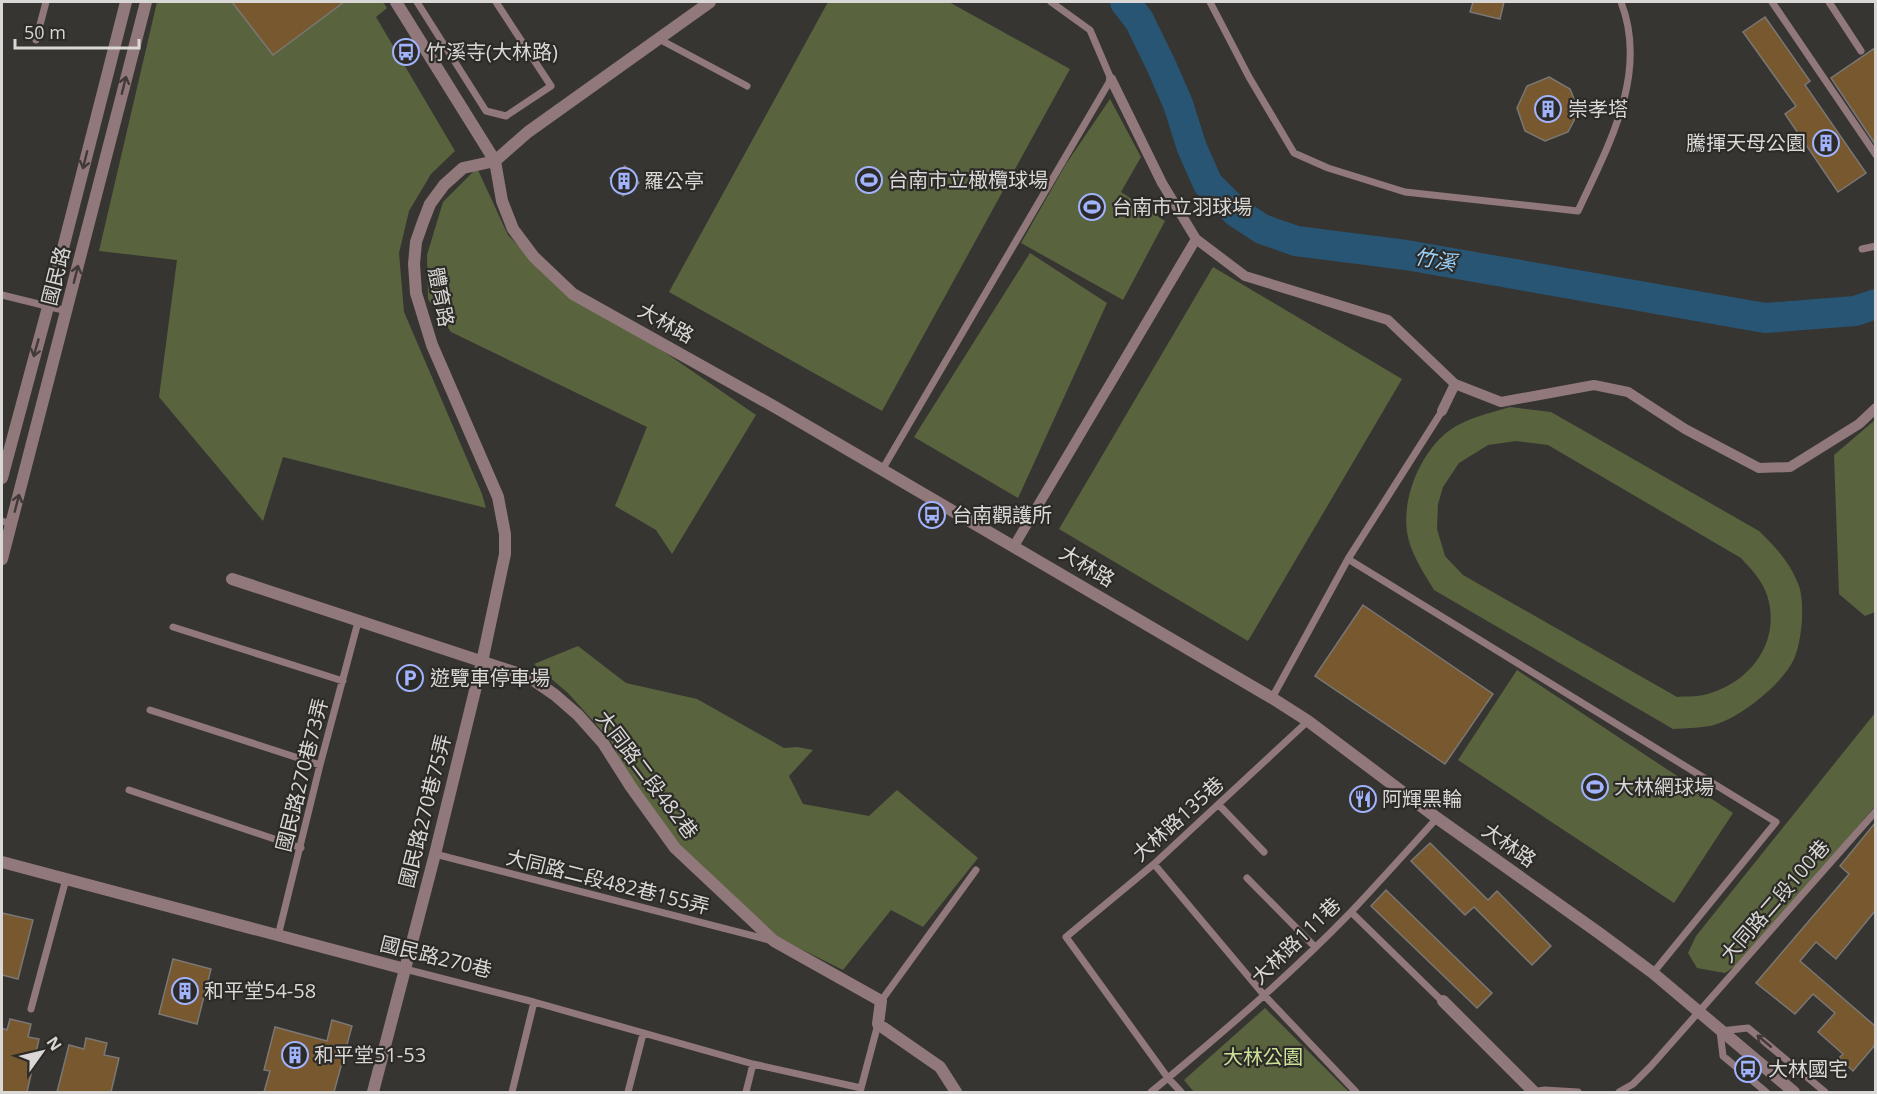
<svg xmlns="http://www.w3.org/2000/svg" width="1877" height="1094" viewBox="0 0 1877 1094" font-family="'Open Sans','Noto Sans TC',sans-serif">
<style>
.green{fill:#59643f;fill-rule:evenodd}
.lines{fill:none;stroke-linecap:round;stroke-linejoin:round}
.river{stroke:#285573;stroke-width:30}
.building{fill:#77582f;stroke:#7a7775;stroke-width:1.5}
.service{stroke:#91787b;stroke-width:7}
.pedestrian{stroke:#91787b;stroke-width:10}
.minor{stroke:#91787b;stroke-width:12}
.tertiary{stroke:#91787b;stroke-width:12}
.oneway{stroke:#413a39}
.labels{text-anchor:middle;stroke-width:4.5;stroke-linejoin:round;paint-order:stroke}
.poi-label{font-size:20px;fill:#d9d8d6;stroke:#2d2b28;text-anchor:start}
.street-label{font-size:20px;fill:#d9d8d6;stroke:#2d2b28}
.park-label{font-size:20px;fill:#cae297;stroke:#2d2b28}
.water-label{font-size:21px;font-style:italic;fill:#9ad2fa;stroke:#2d2b28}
</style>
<rect width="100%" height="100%" fill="#373532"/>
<path class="green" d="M157 2H383L387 8 376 17 455 151 431 174 409 211 399 253 404 312 482 494 486 508 283 457 263 521 159 397 177 260 99 251Z
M828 2H949L1070 69 882 411 669 292Z
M1110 99 1141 157 1121 192 1165 221 1123 300 1021 243 1066 164Z
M477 168 508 235 568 296 647 340 756 415 672 554 656 530 615 506 647 427 451 332 428 299 427 255 443 202Z
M1030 253 1107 303 1018 498 914 437Z
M1213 267 1402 379 1248 641 1059 529Z
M1510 407 1551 412 1759 531C1777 549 1790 562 1799 586 1805 604 1802 641 1794 659 1782 685 1738 720 1710 726 1698 728 1685 728 1673 729L1434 590C1424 573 1410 553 1407 532 1402 497 1421 451 1450 430 1467 418 1490 413 1510 407ZM1516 441 1548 445 1741 558C1751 569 1762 580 1767 595 1782 642 1750 684 1704 695 1696 697 1685 696 1677 697L1463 575 1445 556 1437 529 1438 504 1443 487 1459 463 1488 445Z
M1875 420V612L1865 616 1839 594 1834 455Z
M578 646 626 683 697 699 784 748 797 747 813 750 789 776 803 804 869 816 897 790 978 858 923 927 891 910 843 970 775 936 679 847 632 782 610 740 568 693 534 664Z
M1517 670 1733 813 1674 903 1458 760Z
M1875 713V806L1747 958 1725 973 1697 968 1688 953 1696 936Z
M1265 1008 1349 1092H1194L1184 1080Z"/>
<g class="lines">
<path class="river" d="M1125 2 1139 20 1161 65 1178 104 1192 148 1208 184 1236 212 1262 229 1296 241 1406 255 1765 318 1855 311 1876 304"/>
</g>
<path class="building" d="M232 2H344L273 55Z
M1473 2H1504L1500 19 1470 12Z
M1765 17 1810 81 1805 85 1866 173 1838 192 1785 114 1796 106 1743 32Z
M1875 48V144L1831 78Z
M1549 77 1570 89 1579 111 1568 132 1545 141 1525 131 1517 108 1527 86Z
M625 166 639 183 623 196 610 178Z
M1363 605 1493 694 1445 764 1315 676Z
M1875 823V911L1836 959 1816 942 1800 961 1875 1026V1045L1853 1071 1839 1058 1843 1054 1818 1032 1835 1013 1813 994 1795 1014 1756 983 1849 874 1840 866Z
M1430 843 1488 900 1497 891 1551 946 1532 965 1474 907 1465 915 1411 861Z
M1386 890 1492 993 1477 1008 1371 906Z
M2 913 33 920 18 979 2 975Z
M173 959 211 969 197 1024 159 1014Z
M10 1019 31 1024 28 1037 39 1039 27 1092H2V1028L7 1030Z
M332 1020 352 1026 334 1092H264L270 1071 264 1070 275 1027 327 1041Z
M86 1038 107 1043 104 1055 119 1058 111 1092H57L69 1045 84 1049Z"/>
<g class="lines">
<path class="service" d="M417 2 486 111 506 116 551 86 496 2
M1210 2 1249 77 1294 153 1328 168 1405 192 1578 211C1608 146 1649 74 1621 2
M1772 2 1876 155
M1829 2 1861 51
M657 38 747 86
M36 40 46 2
M1862 249 1876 246
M2 295 67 311
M882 470 1111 79 1090 30 1051 2
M2 521 11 524
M1348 559 1442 411
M173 627 343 681
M1272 698 1348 559 1776 822 1653 973
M150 710 320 765
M129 790 301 848
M1219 805 1264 852
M435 854 769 940
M1154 864 1264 995 1356 1092
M1247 878 1315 947
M1351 912 1439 998
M278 936 320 765 358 622
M405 969 534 1002 753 1064 861 1088
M881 1001 976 870
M31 1009 66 879
M512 1092 534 1002
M628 1092 643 1034
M746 1092 753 1064
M860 1092 878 1024
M1151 1092C1220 1035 1289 976 1351 912 1380 881 1409 849 1437 818
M1181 1092 1168 1078 1066 937 1154 864 1308 721
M1530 1092 1545 1090 1578 1092
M1619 1092 1633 1084 1651 1066 1876 811
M1766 1092 1723 1056 1720 1031 1748 1028 1825 1092"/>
<path class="pedestrian" d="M1111 79 1162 183 1196 239 1245 276 1388 320 1455 384 1501 402 1594 385 1628 392 1685 429 1759 468 1790 467 1859 424 1876 408
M1442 411 1455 384
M1014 546 1196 239"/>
<path class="minor" d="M396 2 495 161 502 201 513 229 534 257 573 294 775 407 1272 698 1308 721 1437 818 1599 933 1653 973 1794 1092
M232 579 529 677 555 695 578 715 603 743 631 787 675 848 774 941 881 1001 878 1024 940 1067 956 1092
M2 862 405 969
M1443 1001 1533 1091
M373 1092 435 854 482 662 505 554V534L498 497 432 345 416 293 414 264 416 242 423 222 430 204 444 185 463 168 495 161 528 132 710 2"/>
<path class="tertiary" d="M2 478 48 307 126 2
M2 559 146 2"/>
</g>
<defs><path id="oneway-shaft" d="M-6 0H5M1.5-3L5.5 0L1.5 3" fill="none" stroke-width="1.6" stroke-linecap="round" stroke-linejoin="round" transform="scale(1.5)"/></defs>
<g class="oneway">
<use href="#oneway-shaft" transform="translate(124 85) rotate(-76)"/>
<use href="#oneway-shaft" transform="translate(85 160) rotate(104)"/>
<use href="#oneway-shaft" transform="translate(76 274) rotate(-76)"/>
<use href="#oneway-shaft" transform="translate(36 348) rotate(106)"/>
<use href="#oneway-shaft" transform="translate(17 503) rotate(-75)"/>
<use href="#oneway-shaft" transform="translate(1764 1041) rotate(-140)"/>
</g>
<defs>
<symbol id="bus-ring" viewBox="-11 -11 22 22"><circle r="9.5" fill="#2d2b28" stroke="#a1b3fd" stroke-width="1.5"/><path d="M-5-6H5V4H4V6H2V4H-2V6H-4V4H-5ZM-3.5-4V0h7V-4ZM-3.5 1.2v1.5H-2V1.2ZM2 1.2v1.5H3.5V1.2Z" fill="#a1b3fd"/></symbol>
<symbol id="building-ring" viewBox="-11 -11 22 22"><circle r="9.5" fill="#2d2b28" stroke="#a1b3fd" stroke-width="1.5"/><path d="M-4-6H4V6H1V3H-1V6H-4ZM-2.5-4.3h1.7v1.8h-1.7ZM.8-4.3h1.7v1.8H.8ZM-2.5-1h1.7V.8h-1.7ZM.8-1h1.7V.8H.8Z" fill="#a1b3fd"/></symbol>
<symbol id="stadium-ring" viewBox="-11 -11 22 22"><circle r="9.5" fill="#2d2b28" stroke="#a1b3fd" stroke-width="1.5"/><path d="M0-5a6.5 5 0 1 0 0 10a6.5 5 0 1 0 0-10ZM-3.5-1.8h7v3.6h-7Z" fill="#a1b3fd"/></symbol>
<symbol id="parking-ring" viewBox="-11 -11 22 22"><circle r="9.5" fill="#2d2b28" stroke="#a1b3fd" stroke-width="1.5"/><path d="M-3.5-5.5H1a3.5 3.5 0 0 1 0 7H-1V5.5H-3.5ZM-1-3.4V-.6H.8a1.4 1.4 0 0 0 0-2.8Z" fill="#a1b3fd"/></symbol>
<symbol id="restaurant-ring" viewBox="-11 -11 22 22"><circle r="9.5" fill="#2d2b28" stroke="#a1b3fd" stroke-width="1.5"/><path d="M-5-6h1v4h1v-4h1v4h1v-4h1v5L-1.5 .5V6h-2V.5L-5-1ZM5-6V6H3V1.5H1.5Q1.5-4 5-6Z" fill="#a1b3fd"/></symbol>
</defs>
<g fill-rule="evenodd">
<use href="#bus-ring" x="391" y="37" width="30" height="30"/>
<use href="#building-ring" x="1533" y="94" width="30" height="30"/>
<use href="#building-ring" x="1811" y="128" width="30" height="30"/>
<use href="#stadium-ring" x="854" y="165" width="30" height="30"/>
<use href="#building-ring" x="609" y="166" width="30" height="30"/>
<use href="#stadium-ring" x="1077" y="192" width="30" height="30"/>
<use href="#bus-ring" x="917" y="500" width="30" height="30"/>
<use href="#parking-ring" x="395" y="663" width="30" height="30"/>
<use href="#stadium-ring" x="1580" y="772" width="30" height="30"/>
<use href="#restaurant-ring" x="1348" y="784" width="30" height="30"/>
<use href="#building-ring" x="170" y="976" width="30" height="30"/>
<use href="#building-ring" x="280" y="1040" width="30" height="30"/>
<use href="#bus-ring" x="1733" y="1054" width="30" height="30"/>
</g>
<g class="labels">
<g class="poi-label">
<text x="426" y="59">竹溪寺(大林路)</text>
<text x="1568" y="116">崇孝塔</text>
<text x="1806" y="150" text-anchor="end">騰揮天母公園</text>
<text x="888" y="187">台南市立橄欖球場</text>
<text x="644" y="188">羅公亭</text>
<text x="1112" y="214">台南市立羽球場</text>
<text x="952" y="522">台南觀護所</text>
<text x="430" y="685">遊覽車停車場</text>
<text x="1614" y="794">大林網球場</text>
<text x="1382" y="806">阿輝黑輪</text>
<text x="204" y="998">和平堂54-58</text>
<text x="314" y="1062">和平堂51-53</text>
<text x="1768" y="1076">大林國宅</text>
</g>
<g class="street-label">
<text transform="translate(56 276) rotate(-76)" y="7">國民路</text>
<text transform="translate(441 297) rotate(79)" y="7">體育路</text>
<text transform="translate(666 323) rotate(29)" y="7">大林路</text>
<text transform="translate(1087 566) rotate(31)" y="7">大林路</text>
<text transform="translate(302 775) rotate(-76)" y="7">國民路270巷73弄</text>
<text transform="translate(647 775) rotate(53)" y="7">大同路二段482巷</text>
<text transform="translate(425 811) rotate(-76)" y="7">國民路270巷75弄</text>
<text transform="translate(1178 819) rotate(-42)" y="7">大林路135巷</text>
<text transform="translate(1509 845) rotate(35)" y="7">大林路</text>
<text transform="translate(608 882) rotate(14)" y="7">大同路二段482巷155弄</text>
<text transform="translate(1775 901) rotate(-49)" y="7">大同路二段100巷</text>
<text transform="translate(1296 941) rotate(-44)" y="7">大林路111巷</text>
<text transform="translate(436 957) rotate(14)" y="7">國民路270巷</text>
</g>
<g class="park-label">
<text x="1263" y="1064">大林公園</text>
</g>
<g class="water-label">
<text transform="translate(1435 260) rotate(10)" y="7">竹溪</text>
</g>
</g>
<rect width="1877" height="1094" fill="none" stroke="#d9d8d6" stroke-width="6"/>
<g transform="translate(42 1052) rotate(56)" stroke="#2d2b28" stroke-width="4.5" paint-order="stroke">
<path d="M0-4.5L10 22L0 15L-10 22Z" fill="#d9d8d6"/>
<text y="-9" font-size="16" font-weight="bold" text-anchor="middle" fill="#d9d8d6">N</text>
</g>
<path d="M15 39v9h124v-9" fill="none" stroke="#d9d8d6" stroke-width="3"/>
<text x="24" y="39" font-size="18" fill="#d9d8d6" stroke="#2d2b28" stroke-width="4.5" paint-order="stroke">50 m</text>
</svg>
